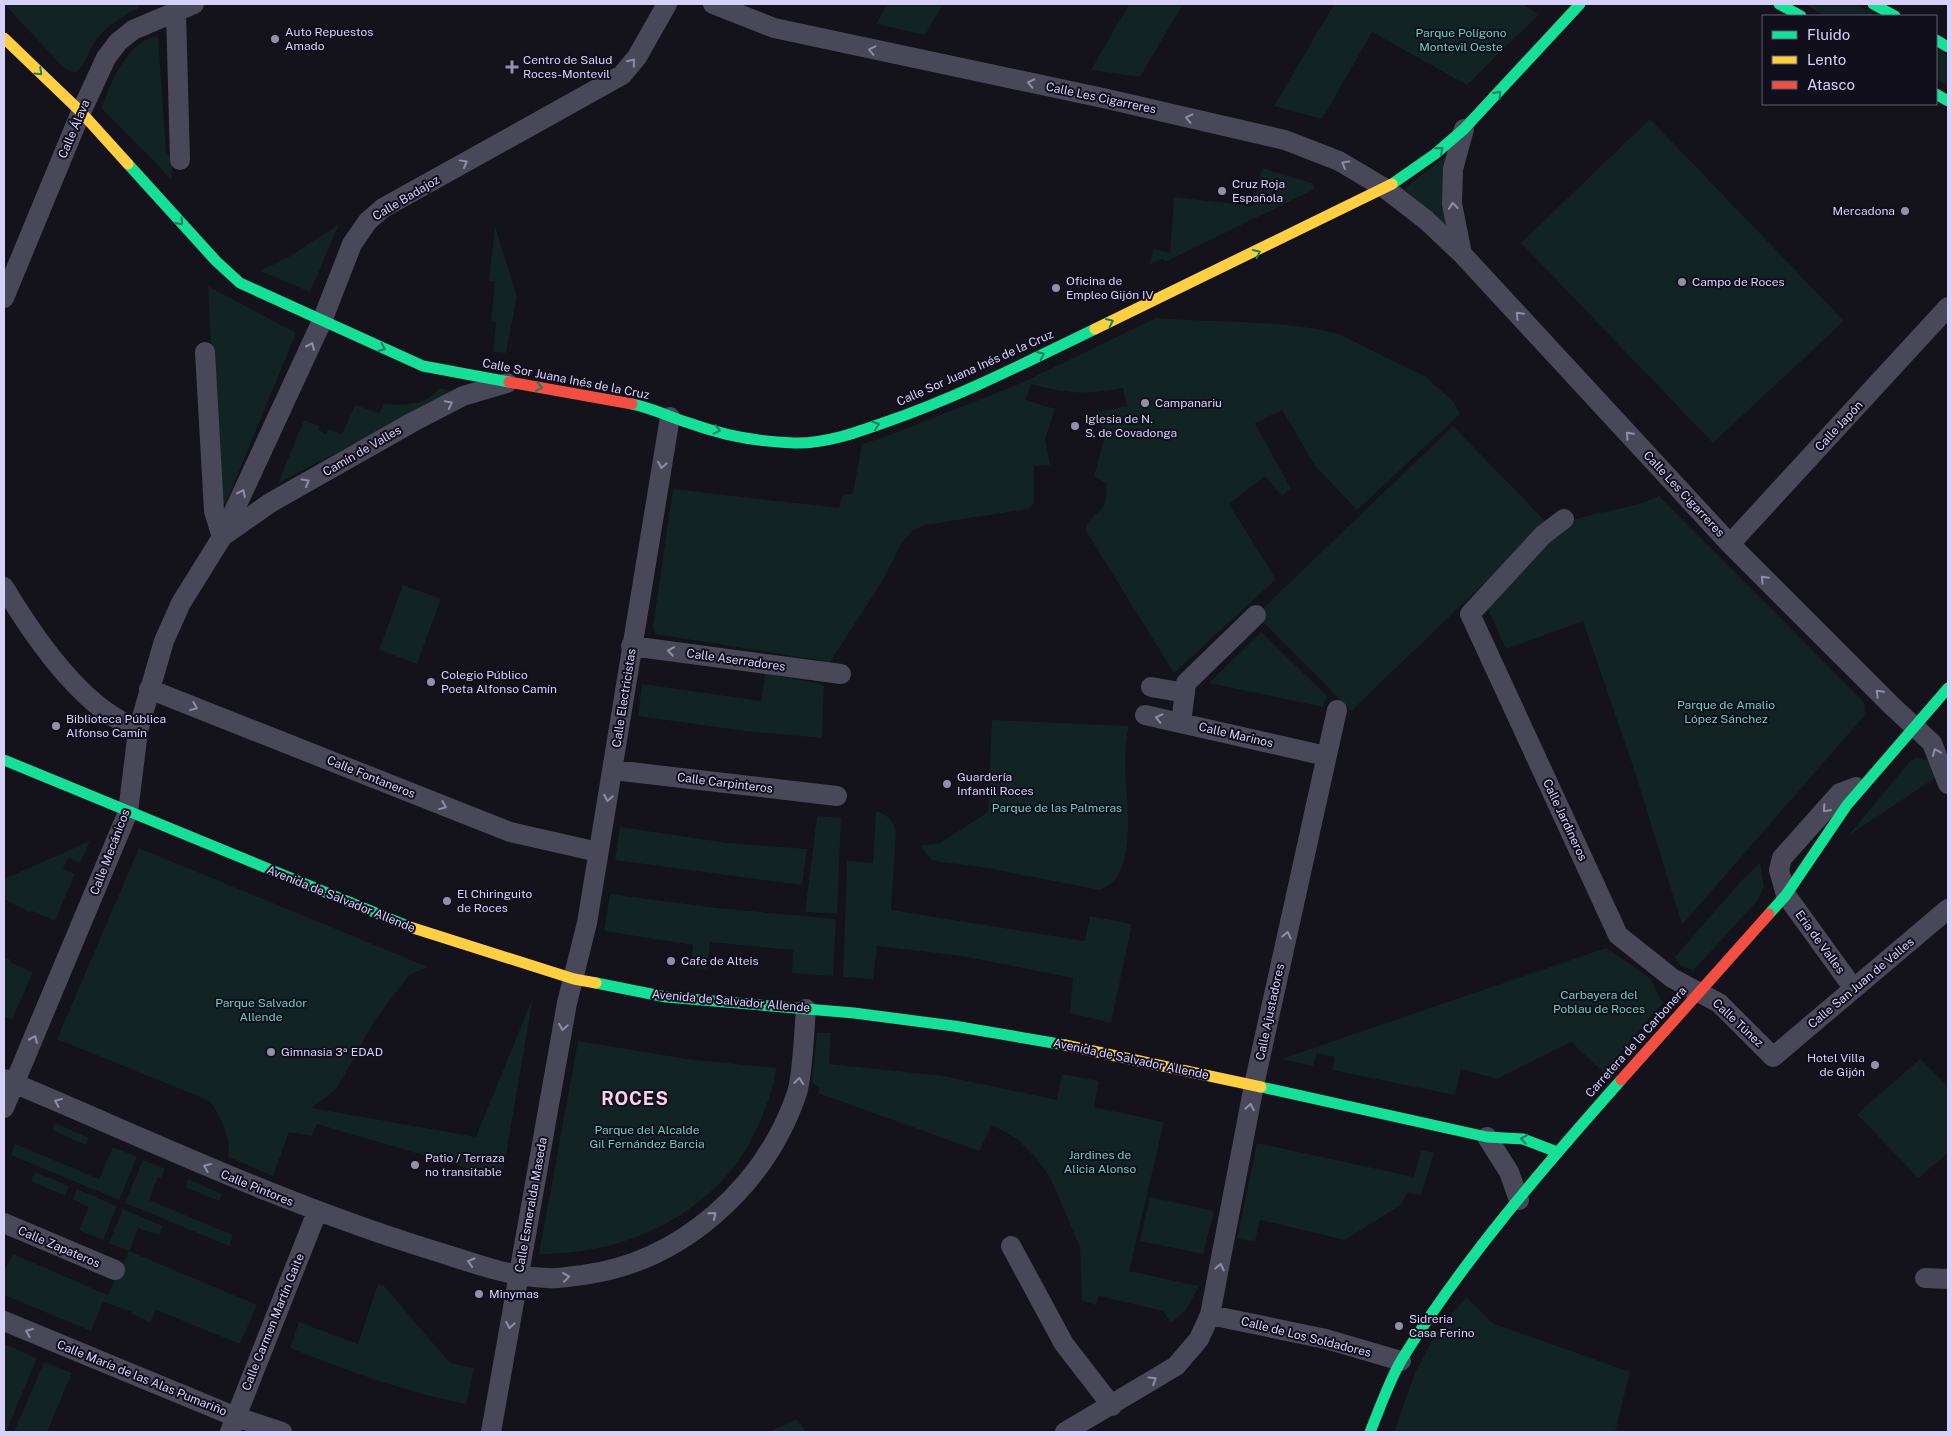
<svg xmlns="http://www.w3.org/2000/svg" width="1952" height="1436" viewBox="0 0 1952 1436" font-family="'Public Sans',sans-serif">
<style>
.green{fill:#122324}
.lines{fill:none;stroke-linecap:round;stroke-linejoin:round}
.street{stroke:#494859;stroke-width:20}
.fast{stroke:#16e098;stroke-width:11}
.slow{stroke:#ffcf43;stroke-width:11}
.jam{stroke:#f24e42;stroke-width:11}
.oneway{stroke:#908ca9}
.oneway2{stroke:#148261}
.poi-dot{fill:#938eab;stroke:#120f1d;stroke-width:2}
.labels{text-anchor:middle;stroke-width:4;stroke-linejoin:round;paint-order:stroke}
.poi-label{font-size:12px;fill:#d7d1f9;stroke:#120f1d;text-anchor:start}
.park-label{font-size:12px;fill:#67cfb9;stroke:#120f1d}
.street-label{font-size:12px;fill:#d7d1f9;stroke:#120f1d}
.district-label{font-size:18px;font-weight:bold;letter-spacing:1px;fill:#f9d2ea;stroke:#120f1d}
</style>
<rect width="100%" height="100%" fill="#14121a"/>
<path class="green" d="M4 4H139V8C124 15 108 25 98 38 89 48 86 67 74 73L64 68Z
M888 4H943L925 35 876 24Z
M1129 4H1183L1140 77 1091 70Z
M1330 4H1522L1539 14 1467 85 1372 32 1322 119 1274 106 1333 6Z
M1804 4H1856L1878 16H1826Z
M158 36 166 151 173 163 171 179 102 109C103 100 107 94 110 86 121 64 132 41 158 36Z
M1936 49 1948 56V86L1936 79Z
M1650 119 1844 321 1713 443 1521 243Z
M1453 150 1451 230 1404 189Z
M1262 168 1312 183 1315 189 1165 262 1163 259 1150 264 1153 249 1170 253 1174 197 1253 206Z
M339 224 310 292 260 271 287 258Z
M495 226 517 297 506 353 493 352 496 323 491 321 495 282 489 281Z
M208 286 296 333 226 503H223L212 371Z
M1156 318C1215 323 1282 319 1339 334L1426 377 1453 401 1460 414 1357 510 1316 467 1282 410 1255 423 1291 489 1282 496 1265 476 1229 504 1276 579 1174 673 1086 531C1087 517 1098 516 1104 505 1107 500 1106 490 1107 484L1094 476 1104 440 1098 412 1127 406 1123 388C1087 395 1067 394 1031 384L1026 400 1055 409 1045 439 1050 465 1034 466V503L1028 509 925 525 913 530 902 543 880 585 830 662 655 634 653 626 673 489 839 508 842 496 853 493 862 444 882 438 1019 384Z
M439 388 455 392 278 483 304 420 320 426 318 430 326 434 328 429 342 434 355 405 379 413 384 404C404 405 426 406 439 388Z
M1453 426 1547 523 1351 711 1256 615Z
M1659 496 1864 702 1865 715 1682 925 1635 772 1583 621 1506 649 1488 610C1506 588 1547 529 1571 521 1600 510 1631 510 1659 496Z
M403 585 441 599 417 664 379 650Z
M1261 632 1327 696 1323 707 1209 683Z
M765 674 818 683 824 686 822 738 745 731 638 716 642 684 761 701Z
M992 720 1129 726C1117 773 1139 826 1120 872 1118 880 1107 886 1100 890L982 867 941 862 932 860 920 846 940 843 988 812Z
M1918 757 1931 762 1935 778 1848 836 1910 761Z
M876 811C888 815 893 820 896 832L891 910 1085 941 1090 916 1132 924 1111 1023 1070 1013 1073 978 962 956 877 946 873 979 843 977 847 861 873 863Z
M817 816 841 818 837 914 805 912Z
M620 827 728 843 807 849 802 885 615 860Z
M90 841 80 863 68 858 63 869 75 874 55 921 32 911 30 913 4 899V879Z
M139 848 428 967 409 975 373 1023 338 1087 312 1108 476 1137 533 997 502 1178 317 1124 312 1136 289 1132 273 1176 228 1157C232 1140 220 1116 210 1101L57 1039Z
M1760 863 1764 887 1758 900 1693 971 1680 965 1675 957 1741 881Z
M610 894 717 908 836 919 833 976 792 973 793 950 710 942 707 969 691 968 693 945 604 931Z
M1606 948 1650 978 1663 1003 1603 1072 1571 1042 1497 1079 1461 1069 1455 1095 1332 1070 1335 1057 1317 1053 1313 1066 1281 1059Z
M4 957 11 960 10 962 33 972 12 1020 4 1016Z
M817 1033H831L829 1064 944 1076 1057 1100 1062 1074 1099 1081 1094 1107 1164 1122 1129 1271 1199 1286 1186 1310 1171 1323 1163 1311 1099 1296 1096 1305 1082 1301 1080 1247 1050 1177 1036 1158 1017 1139 992 1125 979 1151 818 1093 820 1088 812 1083Z
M578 1041 687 1059 776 1068C774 1087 768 1102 761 1119 726 1208 632 1255 539 1254Z
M1920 1059 1948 1087V1153L1918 1178 1857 1114Z
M55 1123 89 1138 86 1145 52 1130Z
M1257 1143 1414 1177 1421 1150 1434 1153 1421 1195 1407 1193 1402 1204 1345 1240 1260 1220 1255 1241 1237 1239Z
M15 1144 99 1179 113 1147 137 1157 119 1200 11 1155Z
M143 1160 165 1169 161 1178 158 1177 149 1200 233 1235 229 1246 125 1203Z
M35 1172 69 1186 65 1196 31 1181Z
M188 1179 222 1194 219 1201 185 1187Z
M77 1189 117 1206 103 1240 79 1230 89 1207 73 1199Z
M1150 1197 1214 1211 1203 1254 1140 1241Z
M123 1209 163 1226 159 1235 138 1228 129 1251 257 1305 240 1344 156 1310 150 1322 131 1314 132 1312 103 1302 91 1331 4 1295V1271L13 1254 108 1295 129 1251 109 1243Z
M378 1284 384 1286 450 1363 474 1368 466 1404C405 1392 348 1371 290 1348L299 1322 358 1344Z
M1466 1297 1492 1323 1630 1372 1615 1432H1394L1415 1373 1435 1335Z
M4 1344 37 1358 6 1432H4Z
M44 1362 72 1373 47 1432H14Z
M797 1419 806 1432H769Z"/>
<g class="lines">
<path class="street" d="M713 4 774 28 1103 98 1285 140 1339 161 1386 189 1426 220 1462 254 1730 544 1891 705 1932 743 1948 784
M176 11 180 160
M1462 254 1452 204 1453 169 1464 129
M4 298 81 112 106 58 118 42 133 30 194 4
M205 352 214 511 222 537
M1564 519 1543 535 1470 614 1618 935 1672 978 1719 1003 1773 1057 1948 909
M223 536 270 503 411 423 463 396 507 383
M1730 544 1948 307
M4 587C29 629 59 673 96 704 109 715 124 723 138 731
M631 646 841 674
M1151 687 1185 693
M149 689 510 832 598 852
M1145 715 1326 756
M1181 723 1186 683 1256 615
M613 770 837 796
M1854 989 1786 895 1779 870 1782 858 1840 793 1856 787
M4 1079C143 1137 278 1202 422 1247 463 1259 505 1277 548 1278 559 1279 571 1276 583 1275 681 1262 765 1187 797 1093 803 1073 804 1031 806 1009
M4 1108 128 812 138 731 164 641 181 603 222 537 322 321 352 244 368 221 383 208 622 75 637 57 667 4
M1487 1137 1509 1172 1519 1200
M4 1223 115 1270
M1011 1246 1064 1344 1112 1406
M1925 1278 1948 1279
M1210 1315 1326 1339 1401 1361
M4 1321 236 1417 282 1432
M230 1432 317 1212
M491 1432 567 1003 587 923 670 417
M1065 1432 1176 1366 1199 1339 1210 1315 1254 1085 1337 710"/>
<path class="fast" d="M1779 4 1801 16
M1873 4 1895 16
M1936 40 1948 47
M1936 94 1948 101
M128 164 216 261 240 283 423 366 509 382
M1392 184 1435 154 1464 129 1580 4
M632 404C652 408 670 417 689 423 722 435 760 442 794 443 824 444 855 433 883 423 956 398 1025 363 1095 329
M4 760 410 927
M1769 914 1786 895 1847 805 1948 688
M596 983 666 997 854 1013 954 1026 1065 1045
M1261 1087 1487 1137 1523 1139 1557 1152
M1370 1432C1380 1408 1389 1381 1402 1359 1464 1259 1543 1168 1621 1080"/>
<path class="slow" d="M4 38 81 112 128 164
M1095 329 1392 184
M410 927 574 979 596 983
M1065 1045 1261 1087"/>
<path class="jam" d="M509 382 632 404
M1621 1080 1769 914"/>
</g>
<defs><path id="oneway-chevron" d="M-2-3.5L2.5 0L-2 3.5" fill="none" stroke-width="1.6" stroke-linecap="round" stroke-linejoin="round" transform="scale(1.25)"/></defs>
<g class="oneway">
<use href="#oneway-chevron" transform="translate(872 50) rotate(-167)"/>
<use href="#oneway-chevron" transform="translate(632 62) rotate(-51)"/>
<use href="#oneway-chevron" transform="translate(1031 83) rotate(-168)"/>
<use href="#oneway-chevron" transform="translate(1189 118) rotate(-167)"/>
<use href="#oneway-chevron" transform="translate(464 163) rotate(-29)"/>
<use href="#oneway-chevron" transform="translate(1345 164) rotate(-150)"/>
<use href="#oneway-chevron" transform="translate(1453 206) rotate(-96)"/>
<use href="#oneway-chevron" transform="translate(1519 315) rotate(-133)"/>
<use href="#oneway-chevron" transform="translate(311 346) rotate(-66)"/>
<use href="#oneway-chevron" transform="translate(449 404) rotate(-27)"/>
<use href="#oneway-chevron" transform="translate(1629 435) rotate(-133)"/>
<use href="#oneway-chevron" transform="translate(662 465) rotate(100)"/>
<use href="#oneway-chevron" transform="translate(306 482) rotate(-30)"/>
<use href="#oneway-chevron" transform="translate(242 493) rotate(-65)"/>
<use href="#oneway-chevron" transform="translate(1764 579) rotate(-134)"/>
<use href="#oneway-chevron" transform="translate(671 651) rotate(-172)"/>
<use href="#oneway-chevron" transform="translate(1879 693) rotate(-135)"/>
<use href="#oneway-chevron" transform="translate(194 707) rotate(22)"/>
<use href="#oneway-chevron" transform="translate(1159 718) rotate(-167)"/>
<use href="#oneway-chevron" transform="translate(1936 752) rotate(-112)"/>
<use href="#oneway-chevron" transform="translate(608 798) rotate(100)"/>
<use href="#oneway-chevron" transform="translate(443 806) rotate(22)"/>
<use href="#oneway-chevron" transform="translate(1826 809) rotate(131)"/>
<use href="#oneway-chevron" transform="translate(1287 935) rotate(-78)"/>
<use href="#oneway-chevron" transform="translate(563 1027) rotate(100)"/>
<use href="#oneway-chevron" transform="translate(34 1039) rotate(-66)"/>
<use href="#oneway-chevron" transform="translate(799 1081) rotate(-84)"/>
<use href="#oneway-chevron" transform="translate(58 1102) rotate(-157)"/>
<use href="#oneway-chevron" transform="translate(1250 1107) rotate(-80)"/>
<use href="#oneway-chevron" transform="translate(207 1167) rotate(-157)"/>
<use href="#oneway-chevron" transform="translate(713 1215) rotate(-40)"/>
<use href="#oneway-chevron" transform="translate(471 1262) rotate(-163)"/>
<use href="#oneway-chevron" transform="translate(1220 1267) rotate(-78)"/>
<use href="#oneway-chevron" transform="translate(566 1277) rotate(-7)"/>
<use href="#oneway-chevron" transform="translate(510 1325) rotate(100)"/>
<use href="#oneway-chevron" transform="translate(29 1332) rotate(-157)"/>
<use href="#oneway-chevron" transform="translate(1153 1380) rotate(-32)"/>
</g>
<g class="oneway2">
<use href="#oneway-chevron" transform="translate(39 72) rotate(44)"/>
<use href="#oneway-chevron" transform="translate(1498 94) rotate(-48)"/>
<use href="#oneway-chevron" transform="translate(1440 150) rotate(-41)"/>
<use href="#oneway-chevron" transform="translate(180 222) rotate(48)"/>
<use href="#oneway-chevron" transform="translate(1257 253) rotate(-25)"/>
<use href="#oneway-chevron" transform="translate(1110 322) rotate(-25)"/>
<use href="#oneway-chevron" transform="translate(382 348) rotate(24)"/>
<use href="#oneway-chevron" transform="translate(1041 355) rotate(-25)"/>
<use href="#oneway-chevron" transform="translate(539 387) rotate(11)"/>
<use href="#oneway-chevron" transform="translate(876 425) rotate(-19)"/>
<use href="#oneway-chevron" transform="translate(717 430) rotate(13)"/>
<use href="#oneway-chevron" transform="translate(1524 1139) rotate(-171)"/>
</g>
<g class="poi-dot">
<circle cx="275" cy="39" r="5"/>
<path d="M509.5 59.5h5v5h5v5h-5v5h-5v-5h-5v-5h5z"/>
<circle cx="1222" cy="191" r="5"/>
<circle cx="1905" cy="211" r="5"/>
<circle cx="1682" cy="282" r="5"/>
<circle cx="1056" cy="288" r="5"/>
<circle cx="1145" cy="403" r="5"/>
<circle cx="1075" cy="426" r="5"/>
<circle cx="431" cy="682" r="5"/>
<circle cx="56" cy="726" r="5"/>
<circle cx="947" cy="784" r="5"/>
<circle cx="447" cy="901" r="5"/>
<circle cx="671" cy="961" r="5"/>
<circle cx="271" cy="1052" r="5"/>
<circle cx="1875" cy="1065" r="5"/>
<circle cx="415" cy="1165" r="5"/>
<circle cx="479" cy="1294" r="5"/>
<circle cx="1399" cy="1326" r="5"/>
</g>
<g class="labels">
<g class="poi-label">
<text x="285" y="36">Auto Repuestos<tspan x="285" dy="14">Amado</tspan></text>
<text x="523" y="64">Centro de Salud<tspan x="523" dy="14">Roces-Montevil</tspan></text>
<text x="1232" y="188">Cruz Roja<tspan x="1232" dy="14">Española</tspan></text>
<text x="1895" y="215" text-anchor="end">Mercadona</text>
<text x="1066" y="285">Oficina de<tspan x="1066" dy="14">Empleo Gijón IV</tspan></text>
<text x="1692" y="286">Campo de Roces</text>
<text x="1155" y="407">Campanariu</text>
<text x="1085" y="423">Iglesia de N.<tspan x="1085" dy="14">S. de Covadonga</tspan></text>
<text x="441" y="679">Colegio Público<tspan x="441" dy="14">Poeta Alfonso Camín</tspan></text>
<text x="66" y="723">Biblioteca Pública<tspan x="66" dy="14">Alfonso Camín</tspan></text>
<text x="957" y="781">Guardería<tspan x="957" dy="14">Infantil Roces</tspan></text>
<text x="457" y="898">El Chiringuito<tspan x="457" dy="14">de Roces</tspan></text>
<text x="681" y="965">Cafe de Alteis</text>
<text x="281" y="1056">Gimnasia 3ª EDAD</text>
<text x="1865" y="1062" text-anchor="end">Hotel Villa<tspan x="1865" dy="14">de Gijón</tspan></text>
<text x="425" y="1162">Patio / Terraza<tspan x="425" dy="14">no transitable</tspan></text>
<text x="489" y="1298">Minymas</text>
<text x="1409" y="1323">Sidreria<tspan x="1409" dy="14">Casa Ferino</tspan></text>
</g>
<g class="park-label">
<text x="1461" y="37">Parque Polígono<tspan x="1461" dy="14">Montevil Oeste</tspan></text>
<text x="1726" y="709">Parque de Amalio<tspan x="1726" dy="14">López Sánchez</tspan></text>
<text x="1057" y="812">Parque de las Palmeras</text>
<text x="1599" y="999">Carbayera del<tspan x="1599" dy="14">Poblau de Roces</tspan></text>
<text x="261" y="1007">Parque Salvador<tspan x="261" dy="14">Allende</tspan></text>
<text x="647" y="1134">Parque del Alcalde<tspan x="647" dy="14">Gil Fernández Barcia</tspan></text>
<text x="1100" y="1159">Jardines de<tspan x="1100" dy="14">Alicia Alonso</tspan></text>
</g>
<g class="street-label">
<text transform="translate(1101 98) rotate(12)" y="4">Calle Les Cigarreres</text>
<text transform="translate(74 129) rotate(-67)" y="4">Calle Álava</text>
<text transform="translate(406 198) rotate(-31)" y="4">Calle Badajoz</text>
<text transform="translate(975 368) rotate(-24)" y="4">Calle Sor Juana Inés de la Cruz</text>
<text transform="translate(566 379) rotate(11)" y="4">Calle Sor Juana Inés de la Cruz</text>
<text transform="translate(1839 426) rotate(-47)" y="4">Calle Japón</text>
<text transform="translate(362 451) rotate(-30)" y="4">Camín de Valles</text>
<text transform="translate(1684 494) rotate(47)" y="4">Calle Les Cigarreres</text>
<text transform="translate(736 660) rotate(8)" y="4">Calle Aserradores</text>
<text transform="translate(624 698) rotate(-81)" y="4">Calle Electricistas</text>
<text transform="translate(1236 735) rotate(13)" y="4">Calle Marinos</text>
<text transform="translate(371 777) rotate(22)" y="4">Calle Fontaneros</text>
<text transform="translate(725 783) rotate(7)" y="4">Calle Carpinteros</text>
<text transform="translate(1565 820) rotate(65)" y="4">Calle Jardineros</text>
<text transform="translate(110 852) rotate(-69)" y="4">Calle Mecánicos</text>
<text transform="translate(341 899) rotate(22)" y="4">Avenida de Salvador Allende</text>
<text transform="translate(1820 942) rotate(54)" y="4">Eria de Valles</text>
<text transform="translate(1861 983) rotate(-40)" y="4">Calle San Juan de Valles</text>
<text transform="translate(731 1001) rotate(5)" y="4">Avenida de Salvador Allende</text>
<text transform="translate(1270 1012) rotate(-78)" y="4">Calle Ajustadores</text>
<text transform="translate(1738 1023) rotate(43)" y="4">Calle Túnez</text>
<text transform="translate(1636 1042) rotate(-48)" y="4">Carretera de la Carbonera</text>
<text transform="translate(1131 1059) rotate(12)" y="4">Avenida de Salvador Allende</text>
<text transform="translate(257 1188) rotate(22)" y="4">Calle Pintores</text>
<text transform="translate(531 1205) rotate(-80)" y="4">Calle Esmeralda Maseda</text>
<text transform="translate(59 1247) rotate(23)" y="4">Calle Zapateros</text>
<text transform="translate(273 1322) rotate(-68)" y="4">Calle Carmen Martín Gaite</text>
<text transform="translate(1306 1337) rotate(14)" y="4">Calle de Los Soldadores</text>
<text transform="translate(142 1378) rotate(22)" y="4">Calle María de las Alas Pumariño</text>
</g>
<g class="district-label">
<text x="635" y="1105">ROCES</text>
</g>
</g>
<rect width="1952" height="1436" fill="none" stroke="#d7d1f9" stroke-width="10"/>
<rect x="1762" y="15" width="175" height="90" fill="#120f1d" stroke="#615d75"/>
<rect x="1772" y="31" width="25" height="8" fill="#16e098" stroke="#615d75"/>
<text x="1807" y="40" font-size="15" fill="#d7d1f9">Fluido</text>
<rect x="1772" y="56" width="25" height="8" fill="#ffcf43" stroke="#615d75"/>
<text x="1807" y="65" font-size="15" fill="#d7d1f9">Lento</text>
<rect x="1772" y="81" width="25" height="8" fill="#f24e42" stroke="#615d75"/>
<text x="1807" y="90" font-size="15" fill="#d7d1f9">Atasco</text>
</svg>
